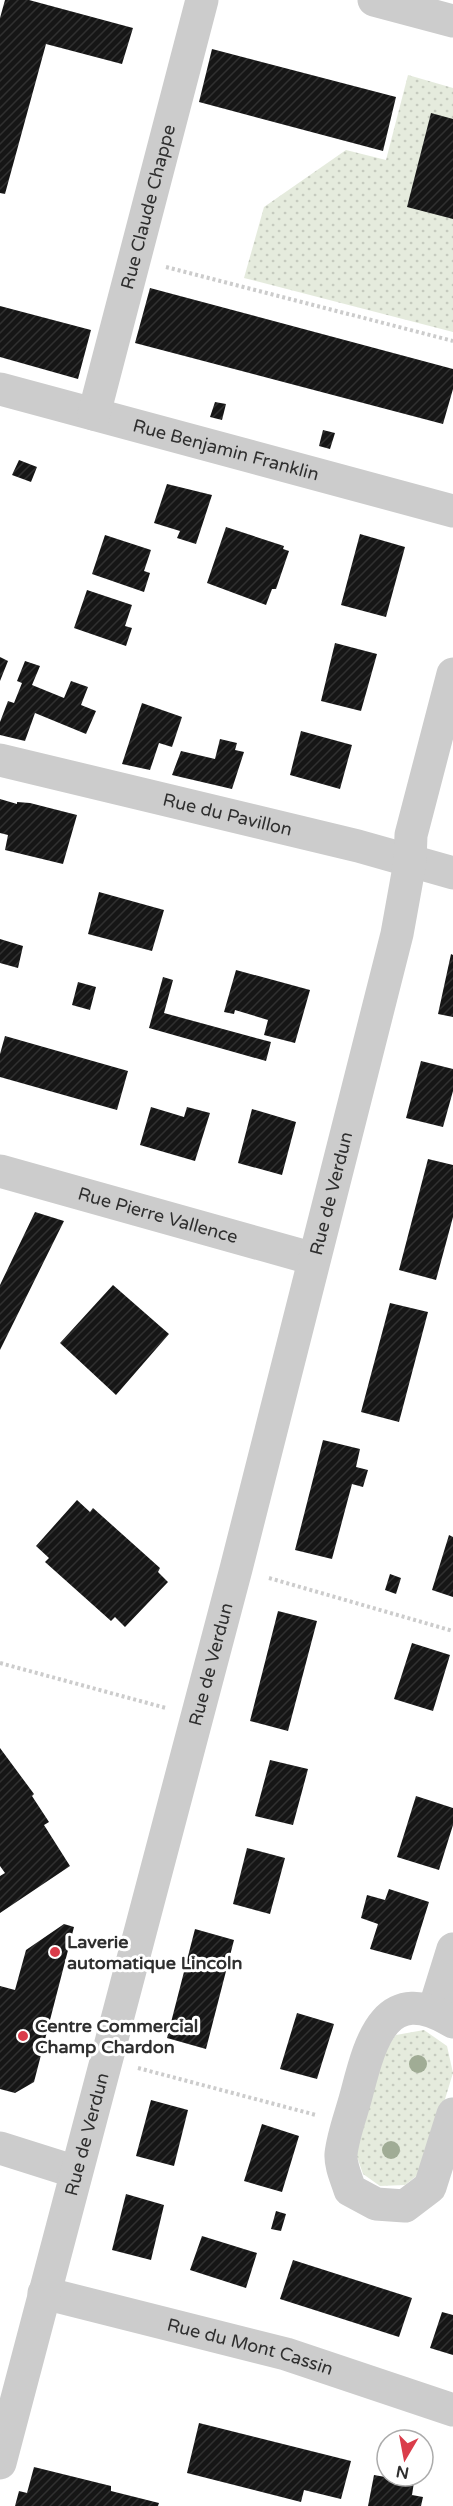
<svg xmlns="http://www.w3.org/2000/svg" width="453" height="2506" viewBox="0 0 453 2506" font-family="'Varela Round',sans-serif">
<style>
.grass{fill:url(#grass-dots)}
.building{fill:url(#building-hatch)}
.lines{fill:none;stroke-linecap:round;stroke-linejoin:round}
.path{stroke:#ccc;stroke-width:4;stroke-dasharray:3 3;stroke-linecap:butt}
.minor{stroke:#ccc;stroke-width:33}
.tree{fill:#a0ac95}
.poi-dot{fill:#da3c4a;stroke:#fff;stroke-width:2}
.labels{text-anchor:middle;stroke-width:6;stroke-linejoin:round;paint-order:stroke}
.street-label{font-size:18px;fill:#2f2f2f;stroke:#fff}
.poi-label{font-size:18px;font-weight:bold;fill:#2f2f2f;stroke:#fff;text-anchor:start}
</style>
<defs>
<pattern id="grass-dots" width="8" height="8" patternUnits="userSpaceOnUse" patternTransform="scale(1.5)"><rect width="8" height="8" fill="#e5ebdd"/><path d="M2 2h.1M6 6h.1" fill="none" stroke="#c5cabe" stroke-width="1.8" stroke-linecap="round"/></pattern>
<pattern id="building-hatch" width="6" height="6" patternUnits="userSpaceOnUse" patternTransform="scale(1.5)"><rect width="6" height="6" fill="#161616"/><path d="M-1 1l2-2M0 6l6-6M5 7l2-2" fill="none" stroke="#303030"/></pattern>
</defs>
<rect width="100%" height="100%" fill="#fff"/>
<path class="grass" d="M408 75 453 88V332L244 278 264 207 346 150 386 160Z
M424 2030 447 2046 453 2073 423 2171 405 2185 380 2186 363 2174 355 2151 381 2056 396 2035Z"/>
<path class="building" d="M5 0H29L133 28 122 64 46 44 5 194 0 193V18Z
M212 49 396 97 383 151 199 102Z
M431 113 453 119V219L407 207Z
M150 288 453 369V389L443 424 135 343Z
M0 306 91 330 78 379 0 357Z
M215 402 226 404 222 420 210 417Z
M323 430 335 433 330 449 319 446Z
M19 460 37 467 31 482 12 475Z
M167 484 212 495 196 544 177 538 180 531 154 523Z
M226 527 284 546 283 549 289 551 276 589H272L266 605 207 583Z
M360 534 405 547 386 617 341 605Z
M105 535 151 550 144 571 150 573 144 592 92 574Z
M87 590 132 605 125 626 132 628 126 646 74 628Z
M335 643 377 654 361 711 321 701Z
M0 657 8 661 0 681Z
M25 661 40 666 32 685 64 698 71 681 88 687 81 705 96 711 86 734 35 713 25 741 0 735V722L8 701 14 703 22 683 17 681Z
M142 703 182 717 172 747 159 743 150 770 122 764Z
M301 731 352 745 340 789 290 775Z
M220 739 237 743 235 750 244 752 232 789 172 775 181 751 215 759Z
M0 799 17 804V802L30 803 77 815 63 864 5 850 8 835 0 833Z
M99 892 164 910 152 951 88 934Z
M0 939 23 946 18 968 0 963Z
M451 954 453 955V1017L438 1014Z
M236 970 310 990 295 1043 264 1035 268 1020 235 1010 234 1014 224 1012Z
M163 977 173 980 164 1013 271 1042 266 1061 149 1028Z
M78 982 96 987 90 1010 72 1005Z
M5 1036 128 1071 117 1110 0 1077V1054Z
M421 1061 453 1069V1091L443 1127 406 1118Z
M151 1107 184 1117 187 1107 210 1113 195 1161 140 1145Z
M252 1109 296 1122 282 1175 238 1163Z
M428 1159 453 1165V1217L436 1280 399 1270Z
M35 1212 64 1221 0 1350V1285Z
M113 1285 169 1334 116 1395 60 1343Z
M390 1303 428 1312 399 1422 361 1412Z
M323 1440 360 1449 356 1467 368 1470 363 1487 352 1484 332 1559 295 1550Z
M77 1500 90 1512 93 1508 160 1568 158 1572 168 1582 125 1627 115 1617 111 1621 45 1562 49 1558 36 1546Z
M449 1535 453 1537V1597L432 1590Z
M390 1574 401 1578 396 1594 385 1590Z
M278 1611 317 1621 288 1731 250 1721Z
M412 1643 450 1655 433 1711 394 1699Z
M0 1748 34 1794 32 1796 49 1822 44 1825 70 1866 0 1913V1876L5 1873 0 1866Z
M270 1760 308 1769 293 1825 255 1816Z
M416 1796 453 1808V1825L439 1870 397 1857Z
M247 1848 285 1858 270 1914 233 1904Z
M389 1889 429 1902 411 1960 370 1949 378 1924 361 1918 367 1895 385 1900Z
M64 1924 74 1927 34 2082 15 2093 0 2089V1986L15 1990 26 1950Z
M195 1929 234 1940 206 2049 167 2038Z
M297 2013 334 2024 317 2079 280 2069Z
M151 2100 188 2110 174 2166 136 2156Z
M262 2124 299 2136 282 2192 244 2181Z
M126 2194 164 2205 151 2260 112 2250Z
M276 2211 286 2214 281 2231 271 2229Z
M202 2236 257 2253 246 2288 190 2270Z
M293 2260 412 2298 399 2337 280 2299Z
M442 2312 453 2315V2355L430 2348Z
M199 2423 351 2461 341 2499 304 2490 301 2502 187 2473Z
M34 2467 111 2486V2491L159 2503 158 2506H15L19 2491 27 2493Z
M374 2475 414 2482 412 2495 423 2497 421 2506H368Z"/>
<g class="lines">
<path class="path" d="M166 267 453 341
M269 1578 453 1631
M0 1663 166 1708
M138 2068 316 2115"/>
<g class="minor">
<path d="M374 0 453 21"/>
<path id="s1" d="M0 389 453 511"/>
<path id="s2" d="M94 414 202 0"/>
<path id="s3" d="M0 760 358 846 453 873"/>
<path id="s4" d="M0 1171 314 1259"/>
<path d="M434 2010 453 1949"/>
<path d="M453 2022C384 1980 370 2043 356 2096 351 2115 343 2135 341 2154 340 2165 347 2180 350 2190L376 2204 405 2206 430 2187 453 2114"/>
<path d="M0 2148 76 2172"/>
<path id="s5" d="M44 2293 286 2354 453 2410"/>
<path id="s6" d="M0 2463 236 1569 397 934 410 862 411 835 453 674"/>
</g>
</g>
<g class="tree">
<circle cx="418" cy="2064" r="9"/>
<circle cx="391" cy="2150" r="9"/>
</g>
<g class="poi-dot">
<circle cx="55" cy="1952" r="6"/>
<circle cx="23" cy="2036" r="6"/>
</g>
<g class="labels">
<g class="street-label">
<text dy="6" stroke="none"><textPath href="#s2" startOffset="214">Rue Claude Chappe</textPath></text>
<text dy="6" stroke="none"><textPath href="#s1" startOffset="234">Rue Benjamin Franklin</textPath></text>
<text dy="6" stroke="none"><textPath href="#s3" startOffset="234">Rue du Pavillon</textPath></text>
<text dy="6" stroke="none"><textPath href="#s6" startOffset="1312">Rue de Verdun</textPath></text>
<text dy="6" stroke="none"><textPath href="#s4" startOffset="164">Rue Pierre Vallence</textPath></text>
<text dy="6" stroke="none"><textPath href="#s6" startOffset="826">Rue de Verdun</textPath></text>
<text dy="6" stroke="none"><textPath href="#s6" startOffset="340">Rue de Verdun</textPath></text>
<text dy="6" stroke="none"><textPath href="#s5" startOffset="213">Rue du Mont Cassin</textPath></text>
</g>
<g class="poi-label">
<text x="67" y="1948">Laverie<tspan x="67" dy="21">automatique Lincoln</tspan></text>
<text x="35" y="2032">Centre Commercial<tspan x="35" dy="21">Champ Chardon</tspan></text>
</g>
</g>
<g transform="translate(405 2458) rotate(190)"><circle r="28" fill="#ffffff" stroke="#acacac" stroke-width="1.5"/>
<path d="M0-4.5L10 22L0 15L-10 22Z" fill="#da3c4a"/>
<text y="-9" font-size="16" font-weight="bold" text-anchor="middle" fill="#2f2f2f">N</text>
</g>
</svg>
